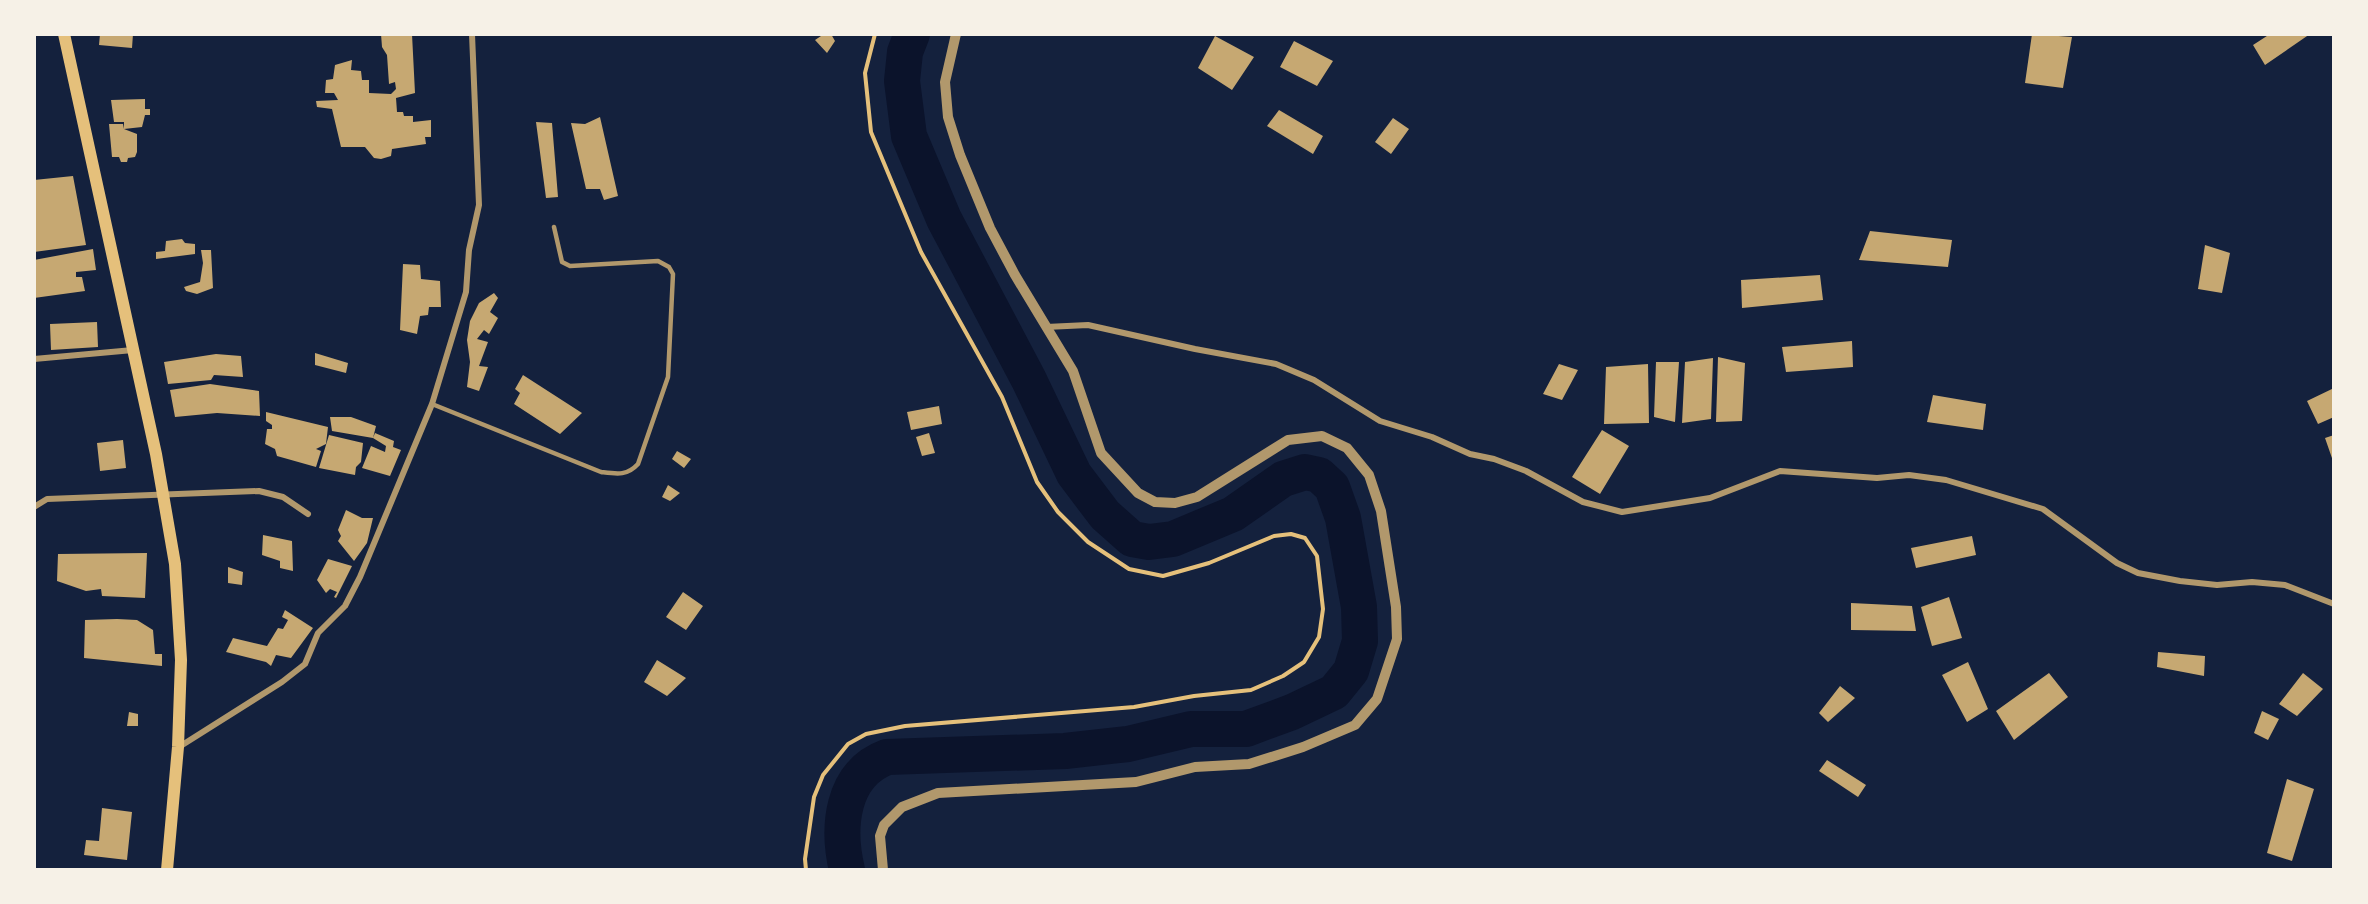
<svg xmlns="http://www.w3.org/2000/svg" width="2368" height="904" viewBox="0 0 2368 904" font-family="'Public Sans',sans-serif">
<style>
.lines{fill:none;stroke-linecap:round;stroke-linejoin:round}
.river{stroke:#0b132b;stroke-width:36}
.building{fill:#c6a872}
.path{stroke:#e5c07b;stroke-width:4}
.service{stroke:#b1986c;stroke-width:4.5}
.minor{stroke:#b1986c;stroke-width:6}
.tertiary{stroke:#b1986c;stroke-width:10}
.secondary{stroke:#e5c07b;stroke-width:12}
</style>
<rect width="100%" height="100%" fill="#14213d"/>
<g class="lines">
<path class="river" d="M847 870C837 828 841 774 887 757L1065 751 1128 744 1191 729H1246L1292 712 1334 692 1351 671 1360 641 1359 607 1343 518 1332 487 1319 475 1305 472 1283 479 1233 514 1173 539 1149 542 1132 539 1105 515 1074 474 1029 380 944 219 909 136 902 81 905 52 912 34"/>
</g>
<path class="building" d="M100 34H133L132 48 99 45Z
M381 34H412L415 93 396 98 397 112H403L404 116H413V122L431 120V137H425L426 144 392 149 391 156 381 159 374 158 365 147H341L332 109 317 107 316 101 338 100 334 93H325L326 80 333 79 335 65 352 60 351 70 361 71 362 80H369V93L391 94 396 89 395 82 389 84 387 55 382 47Z
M824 34H831L835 41 827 53 815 40Z
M2032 34 2072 37 2063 88 2025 83Z
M2270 34H2310L2265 65 2253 45Z
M1215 36 1254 57 1232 90 1198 68Z
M1294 41 1333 61 1317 86 1280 67Z
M145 99V109H150V115H145L142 127 124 129 137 134V152L135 157 128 158 127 162H121L119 157H112L109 124H123L124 129V122H114L111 100Z
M1279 110 1323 136 1313 154 1267 126Z
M600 117 618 196 604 200 600 189H586L571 123 585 124Z
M1393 118 1409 129 1391 154 1375 142Z
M536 122 552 123 558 197 546 198Z
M73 176 86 245 34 252V180Z
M1870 231 1952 240 1948 267 1859 260Z
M182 239 185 243 195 244V254L156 259V252L165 251 166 241Z
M2205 245 2230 253 2222 293 2198 289Z
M93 249 96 270 76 272V277H82L85 291 34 298V260Z
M201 250H211L213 288 197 294 186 291 184 287 200 282 203 263Z
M403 264 420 265 421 279 440 281 441 307H429L428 315 420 316 417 334 400 330Z
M1820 275 1823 300 1742 308 1741 280Z
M494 293 498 298 490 312 498 318 489 334 484 330 477 339 488 342 479 366 488 367 479 391 467 387 470 362 467 340 470 321 479 303Z
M97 322 98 347 51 350 50 324Z
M1852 341 1853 367 1786 372 1782 347Z
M315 353 348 363 346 373 315 365Z
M216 354 241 356 243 377 214 375 211 380 168 384 164 362Z
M1718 357 1745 363 1742 421 1716 422Z
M1713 358 1711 419 1682 423 1685 362Z
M1656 362H1679L1675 422 1654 417Z
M1559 364 1578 370 1562 400 1543 394Z
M1648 364 1649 423 1604 424 1606 367Z
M523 375 582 413 560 434 514 404 520 393 515 389Z
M210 384 259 391 260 416 217 413 175 417 170 390Z
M2334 388V417L2318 424 2307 401Z
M1933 395 1986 404 1983 430 1927 422Z
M939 406 942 424 911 430 907 412Z
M266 412 328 427 326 444 316 449 321 451 316 467 277 456 275 449 265 444 267 429H272V425L266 421Z
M330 417H351L376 426 373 438 375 433 394 441 393 447 401 450 390 476 362 468 371 446 385 452 386 446 373 438 332 431Z
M1602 430 1629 446 1600 494 1572 477Z
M929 433 935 453 922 456 916 437Z
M329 435 363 443 361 462 356 467 355 475 319 468Z
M2334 435V461H2333L2325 438Z
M123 440 126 468 100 471 97 443Z
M677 451 691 459 684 468 672 459Z
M668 485 680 493 670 501 662 497Z
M346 510 362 518H373L367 543 354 561 338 541 341 536 338 530Z
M263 535 292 541 293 571 280 568V561L262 555Z
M1972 536 1976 555 1916 568 1911 548Z
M147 553 145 598 102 596 101 589 86 591 57 581 58 554Z
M328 559 352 566 336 598 334 597 337 592 330 589 326 593 317 580Z
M228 567 243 572 242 585 228 583Z
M683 592 703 606 686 630 666 617Z
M1949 597 1962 638 1932 646 1921 607Z
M1851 603 1912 606 1916 631 1851 630Z
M285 610 313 628 291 658 276 655 271 666 266 662 226 652 233 638 267 646 278 628 283 629 288 620 282 617Z
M117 619 137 620 153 630 155 654H162V666L84 658 85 620Z
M2158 652 2205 656 2204 676 2157 667Z
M657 660 686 678 667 696 644 682Z
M1968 662 1988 709 1967 722 1942 675Z
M2049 673 2068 697 2014 740 1996 711Z
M2303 673 2323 689 2297 716 2279 704Z
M1840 686 1855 698 1828 722 1819 713Z
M2262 711 2279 719 2268 740 2254 733Z
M129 712 138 714V726H127Z
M1827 760 1866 785 1858 797 1819 771Z
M2287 779 2314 789 2292 861 2267 853Z
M102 808 132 812 127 860 84 855 86 840 99 841Z"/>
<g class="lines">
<path class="path" d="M806 870 805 859 814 797 823 775 848 744 866 734 905 726 1134 707 1194 696 1251 690 1283 676 1304 662 1319 637 1323 609 1317 556 1305 538 1291 534 1274 536 1209 563 1163 576 1129 569 1088 542 1058 512 1037 482 1002 397 921 252 871 132 865 73 875 34"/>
<path class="service" d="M432 404 601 472C617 474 627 476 638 464L668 377 673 274 669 267 658 261 570 266 562 262 554 227"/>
<path class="minor" d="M1046 327 1088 325 1195 349 1276 364 1314 380 1380 421 1432 437 1470 454 1494 459 1526 471 1583 502 1622 512 1710 498 1780 471 1877 478 1909 475 1946 480 2043 509 2117 563 2138 573 2180 581 2217 585 2252 582 2285 585 2334 604
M34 359 133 350
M34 507 47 499 259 491 283 497 308 514
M179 747 282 682 305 664 318 633 345 606 360 577 432 404 466 292 469 250 479 205 472 34"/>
<path class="tertiary" d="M883 870 880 836 884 825 902 807 938 793 1136 782 1195 767 1249 764 1303 747 1355 725 1377 699 1397 639 1396 607 1381 511 1369 475 1347 448 1322 436 1288 440 1197 497 1175 503 1155 502 1138 493 1101 453 1073 371 1015 275 990 228 960 155 948 117 945 82 956 34"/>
<path class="secondary" d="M64 34 156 454 175 564 181 660 178 747 167 870"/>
</g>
<rect width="2368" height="904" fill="none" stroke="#f6f1e7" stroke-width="72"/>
</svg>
